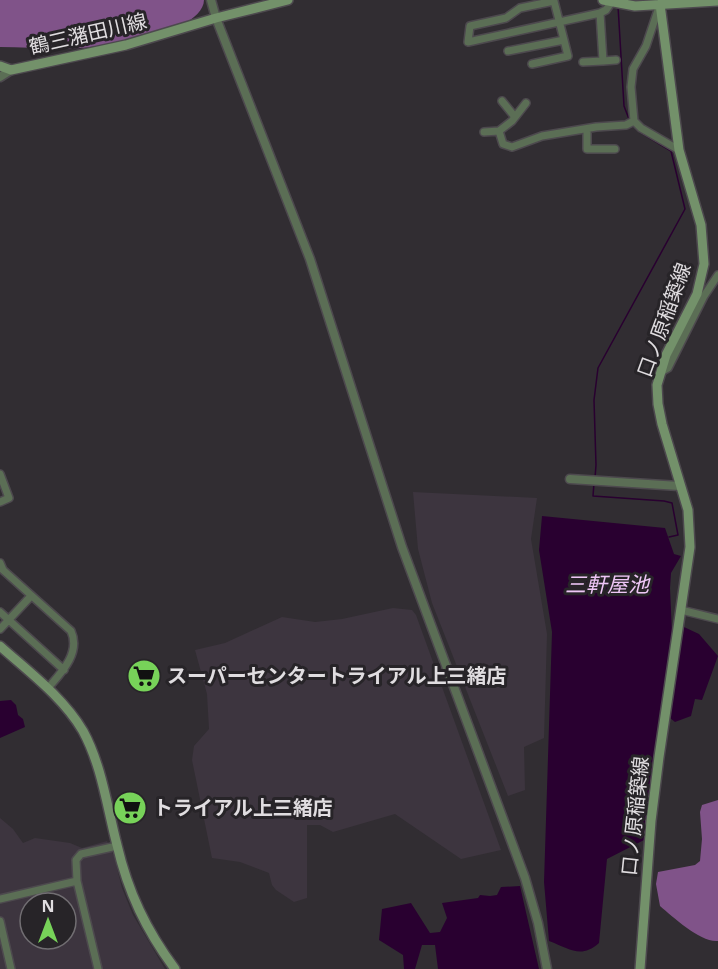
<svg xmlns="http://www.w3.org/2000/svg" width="718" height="969" viewBox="0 0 718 969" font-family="'Open Sans','Noto Sans JP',sans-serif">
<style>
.built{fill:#3d353f;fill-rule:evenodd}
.forest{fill:#805389}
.water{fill:#290030}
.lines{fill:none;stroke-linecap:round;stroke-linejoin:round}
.stream{stroke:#290030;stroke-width:1.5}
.minor-casing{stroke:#4d494e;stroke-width:10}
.tertiary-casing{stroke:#4d494e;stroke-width:11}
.secondary-casing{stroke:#4d494e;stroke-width:12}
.minor{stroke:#5b6e55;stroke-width:7}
.tertiary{stroke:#5b6e55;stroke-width:8}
.secondary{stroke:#73916a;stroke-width:9}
.labels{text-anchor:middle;stroke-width:6;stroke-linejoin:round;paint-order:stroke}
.street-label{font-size:20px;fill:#e0dde0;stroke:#272428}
.poi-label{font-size:20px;font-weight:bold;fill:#e0dde0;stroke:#272428;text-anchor:start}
.water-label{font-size:21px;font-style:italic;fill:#eec6f6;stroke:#272428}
</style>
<rect width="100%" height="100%" fill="#312d32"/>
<path class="built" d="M413 492 537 498 531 539 547 634 544 738 524 747 525 790 508 796 432 603 418 549Z
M393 608 412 610 416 615 501 850 461 859 395 814 333 832 320 825H307V898L294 902 276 890 272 885 269 873 240 862 212 858 192 760 194 746 209 729 207 694 195 650 225 643 282 617 315 622 342 619Z
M0 818 13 829 23 843 35 838 70 843 82 848 107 841 114 856 122 888 133 915 165 969H0ZM30 903H66V939H30Z"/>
<path class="forest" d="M0 0H204C204 10 193 19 184 24 166 34 102 47 80 48 53 50 26 47 0 47Z
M718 800V941C701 943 673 917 660 906L656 884 658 872 695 865 700 861 702 839 700 812 702 805Z"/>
<path class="water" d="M542 516 665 528 674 554 681 556 671 573 670 588 672 633 644 840 607 859 599 943C581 959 570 949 549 941L544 882 552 632 539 550Z
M684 627 699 634 718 656 702 700 695 699 691 716 675 722 670 718 669 713Z
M11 700 16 705 18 715 23 719 25 727 0 738V701Z
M520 886 539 969H438L435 945H422L415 969H404L403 955 379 940 382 909 411 903 430 933 440 932 447 918 442 903 478 898 480 895 490 896 497 895 501 887Z"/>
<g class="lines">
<path class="stream" d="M618 6 624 106 629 119
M595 478 596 465 594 400 598 368 685 209 671 151 640 132 634 126
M594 483 593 496 664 501 672 503 678 535 669 537"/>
<defs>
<path id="minor" d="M508 51 564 40 554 1 520 8 506 18 470 26 468 42 600 13 606 10 611 3
M603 61 616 60
M583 62 603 61 600 13
M532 64 568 56 564 40
M502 101 515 117
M526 103 512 121 499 131 503 144 512 147 542 136 596 127 626 125 634 121 641 128 679 150
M634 121 631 87 633 69 646 46 660 4
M587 129V149H615
M484 132 499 131
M661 372 668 368 704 296 718 275
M0 474 9 498 0 502
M0 563 3 570 71 631C81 653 61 673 48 688
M681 610 718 619
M0 612 64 670
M0 629 31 596
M0 899 77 881
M0 921 11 969
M98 969 77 881 76 860 81 854 117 846"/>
<path id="tertiary" d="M211 0 216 18 310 259 402 547 525 878 538 923 547 969
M0 77 11 70
M570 479 679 486"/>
<path id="secondary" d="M603 0 635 6 718 1
M0 66 11 70 126 45 216 18 288 0
M0 646C29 672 63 697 83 731 102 766 107 807 117 845 128 892 146 930 175 969
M640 969 651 821 659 757 690 547 688 510 662 424 658 404 657 385 666 355 697 294 704 264 701 225 679 150 660 4"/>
</defs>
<use href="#minor" class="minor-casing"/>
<use href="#tertiary" class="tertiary-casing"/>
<use href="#secondary" class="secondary-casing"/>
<use href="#minor" class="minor"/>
<use href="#tertiary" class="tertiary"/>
<use href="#secondary" class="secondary"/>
</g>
<defs>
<symbol id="supermarket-disc" viewBox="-11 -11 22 22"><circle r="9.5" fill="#77d259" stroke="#272428"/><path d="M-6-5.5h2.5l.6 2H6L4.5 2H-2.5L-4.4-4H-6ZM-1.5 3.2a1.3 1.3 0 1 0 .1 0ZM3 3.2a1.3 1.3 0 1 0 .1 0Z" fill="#111"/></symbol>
</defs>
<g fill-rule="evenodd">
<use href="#supermarket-disc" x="125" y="657" width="38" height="38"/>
<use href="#supermarket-disc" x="111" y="789" width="38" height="38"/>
</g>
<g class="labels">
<g class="street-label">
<text transform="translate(88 34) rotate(-13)" y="7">鶴三潴田川線</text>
<text transform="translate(664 320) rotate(-70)" y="7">口ノ原稲築線</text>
<text transform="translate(635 816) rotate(-84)" y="7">口ノ原稲築線</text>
</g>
<g class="poi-label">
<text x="167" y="683">スーパーセンタートライアル上三緒店</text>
<text x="153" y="815">トライアル上三緒店</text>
</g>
<g class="water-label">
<text x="607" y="592">三軒屋池</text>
</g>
</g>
<g transform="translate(48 921)"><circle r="28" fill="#272428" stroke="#716e72" stroke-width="1.5"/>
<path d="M0-4.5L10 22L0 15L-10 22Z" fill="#77d259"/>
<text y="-9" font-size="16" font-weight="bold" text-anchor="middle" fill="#e0dde0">N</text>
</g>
</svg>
